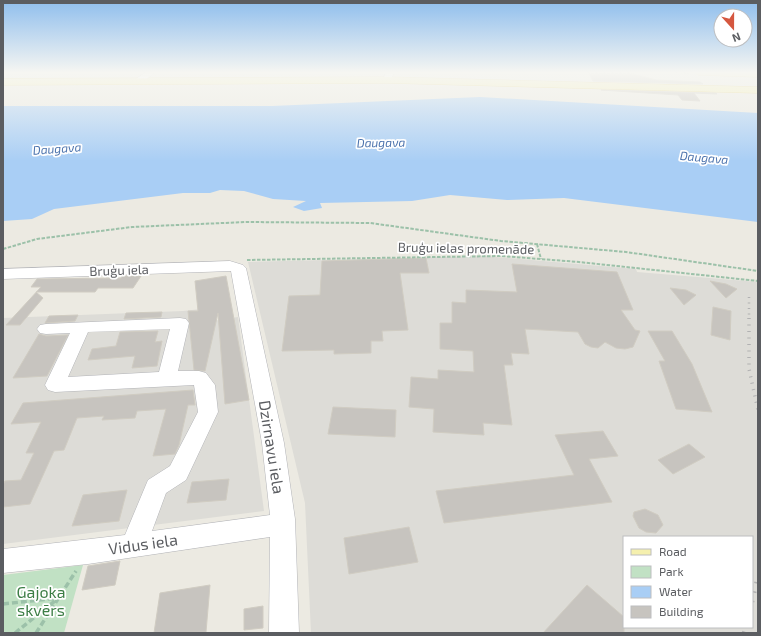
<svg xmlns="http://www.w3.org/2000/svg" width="761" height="636" viewBox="0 0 761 636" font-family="'Exo 2',sans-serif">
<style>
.industrial{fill:#dddcd7;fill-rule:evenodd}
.green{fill:#c1e1c4}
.water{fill:#a9cef5}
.building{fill:#c7c4bf;stroke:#d0ccc2}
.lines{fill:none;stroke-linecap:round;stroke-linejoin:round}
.minor-casing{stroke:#b3b4b8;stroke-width:1}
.major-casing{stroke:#e1c966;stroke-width:1}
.path-far2{stroke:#9cc1a9;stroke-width:1.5;stroke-dasharray:2 1;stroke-linecap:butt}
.path-far1{stroke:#9cc1a9;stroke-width:2;stroke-dasharray:3.5 1.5;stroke-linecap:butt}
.path{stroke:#9cc1a9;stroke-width:3.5;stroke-dasharray:6 3;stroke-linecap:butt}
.minor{fill:#fff;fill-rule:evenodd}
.major{fill:#f5f0ae;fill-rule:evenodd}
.rail-far2{stroke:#b1b1b2;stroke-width:2.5;stroke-dasharray:1 4.5;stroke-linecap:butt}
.rail-far1{stroke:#b1b1b2;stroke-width:3.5;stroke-dasharray:1 5.5;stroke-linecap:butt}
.rail{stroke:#b1b1b2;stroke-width:4.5;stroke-dasharray:1.5 8;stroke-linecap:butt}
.labels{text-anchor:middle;stroke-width:3.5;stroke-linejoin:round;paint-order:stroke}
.far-water-label{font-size:12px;font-style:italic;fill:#4c73ad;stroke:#fff}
.street-label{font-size:13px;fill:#5b5d61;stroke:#fff}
.near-street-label{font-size:16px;fill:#5b5d61;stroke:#fff}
.near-park-label{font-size:16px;fill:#3d7e46;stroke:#fff}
</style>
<rect width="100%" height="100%" fill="#eceae2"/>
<path class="industrial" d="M485 256 636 269 637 272 758 282V633H311L305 503 248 262ZM624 537H752V627H624Z
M210 308 213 321 238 317 264 511 3 544V318L183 311Z"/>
<path class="green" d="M83 565 64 633H3V575Z"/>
<path class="water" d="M480 97 758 113V222L564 198 507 200 450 195 412 201 320 203 322 208 304 211 293 207 306 201 273 199 244 191 220 190 210 193H183L54 209 32 219 3 221V106H272Z"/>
<path class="building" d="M588 72H627L656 80 700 82 703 84 593 81Z
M601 90 716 93 717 94 694 93 700 101 682 100 678 95Z
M426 258 429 273H400L408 330 382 331 383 341H371V353L334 354V350L282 351 289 296 320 295 322 261Z
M512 264 617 272 633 310H621L635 330 640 331 633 347 625 349 616 348 605 342 598 348 591 347 585 344 578 332 525 329 529 354 511 353 513 365H504L512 425 483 423 484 435 433 432 434 409 409 407 411 377 438 379V370L474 372 473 351 440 349V323H452V302L466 303V290L517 292Z
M122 276H141L133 288H98L95 292H36L43 298 20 325H6L41 287H31L37 279 121 278Z
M226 276 249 400 225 404 218 313 205 371 194 370 188 311H198L195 281Z
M710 281 726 284 737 289 726 298Z
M670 288 686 290 696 295 684 305Z
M713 307 731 311 730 340 711 335Z
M162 312 161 317 124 319 126 313Z
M78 315 75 321 45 323 49 316Z
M158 331 155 342 162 341 157 366 132 368 135 356 88 360 92 349 116 346 120 332Z
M648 331H672L692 364 712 412 676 409 659 361H665Z
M39 334 46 336 68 335 47 376 13 378Z
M193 390 195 405H188L179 445 175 454 153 456 166 409 137 411 135 418 102 420 104 416 77 418 64 450 54 451 30 504 3 507V485L5 481 21 480 34 453H26L41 422 11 424 23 403Z
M333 407 396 410 395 437 328 434Z
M603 431 618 456 589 459 612 502 444 523 436 491 574 475 555 435Z
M689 444 705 457 673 474 658 460Z
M229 479 226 500 187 503 192 482Z
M127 490 119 521 72 526 83 495Z
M645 509 658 515 663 525 656 533 646 532 639 528 633 516 634 512Z
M409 527 418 562 349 574 344 538Z
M120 561 115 585 82 590 88 566Z
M210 585 206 632 154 633 160 593Z
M587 585 624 617V633H543Z
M263 606V628L244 630V609Z"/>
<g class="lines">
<defs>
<path id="minor" d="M146 72H155L142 83H136V79Z
M386 72H394L391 80 387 82 383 80Z
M230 261 243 265 246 268 284 443 295 519 299 633H269L270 537 88 564 3 573V549L125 535 148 480 170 466 198 412 194 385 55 392 48 390 45 385 70 333 46 334 40 333 37 329 40 325 46 324 180 318 186 319 189 323 178 371H199L206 373 215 385 218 412 186 480 166 493 152 531 270 515 262 443 231 271 3 279V269ZM170 329 159 372 68 377 88 332Z"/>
<path id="major" d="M694 72H758V77L699 75Z
M387 77 758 87V93L387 83 3 85V79Z"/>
</defs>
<use href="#minor" class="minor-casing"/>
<use href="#major" class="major-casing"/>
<path class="path-far2" d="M598 72 609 76
M672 72 689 73"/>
<path class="path-far1" d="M537 244 541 259
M3 249 37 239 132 227 246 222 370 223 501 241 626 252 758 271
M247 260 501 256 579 262 758 281"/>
<path class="path" d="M3 604 58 598
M15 633 56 600
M36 633 76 571"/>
<use href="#minor" class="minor"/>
<use href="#major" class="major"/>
<path class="rail-far2" d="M749 297V319"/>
<path class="rail-far1" d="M749 318V369L758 410"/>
<path class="rail" d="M752 602 758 576
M744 633 746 627"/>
</g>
<linearGradient id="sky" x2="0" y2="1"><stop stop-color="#8fbeed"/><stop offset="0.45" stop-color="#f6f6f2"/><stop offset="1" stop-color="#f6f6f2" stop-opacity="0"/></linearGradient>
<rect width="761" height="161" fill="url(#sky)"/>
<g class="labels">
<g class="far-water-label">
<text transform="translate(381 143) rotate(-1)" y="4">Daugava</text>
<text transform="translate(57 149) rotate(-4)" y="4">Daugava</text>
<text transform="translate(704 158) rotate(5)" y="4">Daugava</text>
</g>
<g class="street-label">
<text transform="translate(466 248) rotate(1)" y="5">Bruģu ielas promenāde</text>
<text transform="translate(119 270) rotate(-2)" y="5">Bruģu iela</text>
</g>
<g class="near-street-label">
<text transform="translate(272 447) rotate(81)" y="6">Dzirnavu iela</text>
<text transform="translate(143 544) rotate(-8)" y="6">Vidus iela</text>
</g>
<g class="near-park-label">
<text x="41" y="598">Gajoka<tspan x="41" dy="18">skvērs</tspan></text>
</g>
</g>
<rect width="761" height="636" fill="none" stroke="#5b5d61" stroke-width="8"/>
<rect x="623" y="536" width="130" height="92" fill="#ffffff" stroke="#bdbec0"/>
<rect x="631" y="549" width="20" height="6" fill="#f5f0ae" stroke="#bdbec0"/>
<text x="659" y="556" font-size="12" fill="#5b5d61">Road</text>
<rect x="631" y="566" width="20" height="12" fill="#c1e1c4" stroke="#bdbec0"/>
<text x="659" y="576" font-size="12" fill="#5b5d61">Park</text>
<rect x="631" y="586" width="20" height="12" fill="#a9cef5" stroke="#bdbec0"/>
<text x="659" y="596" font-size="12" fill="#5b5d61">Water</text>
<rect x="631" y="606" width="20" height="12" fill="#c7c4bf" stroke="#bdbec0"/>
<text x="659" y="616" font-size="12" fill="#5b5d61">Building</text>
<g transform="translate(733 28) rotate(159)"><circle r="19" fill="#ffffff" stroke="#bdbec0"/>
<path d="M0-3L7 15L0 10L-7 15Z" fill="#d5573f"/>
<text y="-6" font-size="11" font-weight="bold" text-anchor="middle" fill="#5b5d61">N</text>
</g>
</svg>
